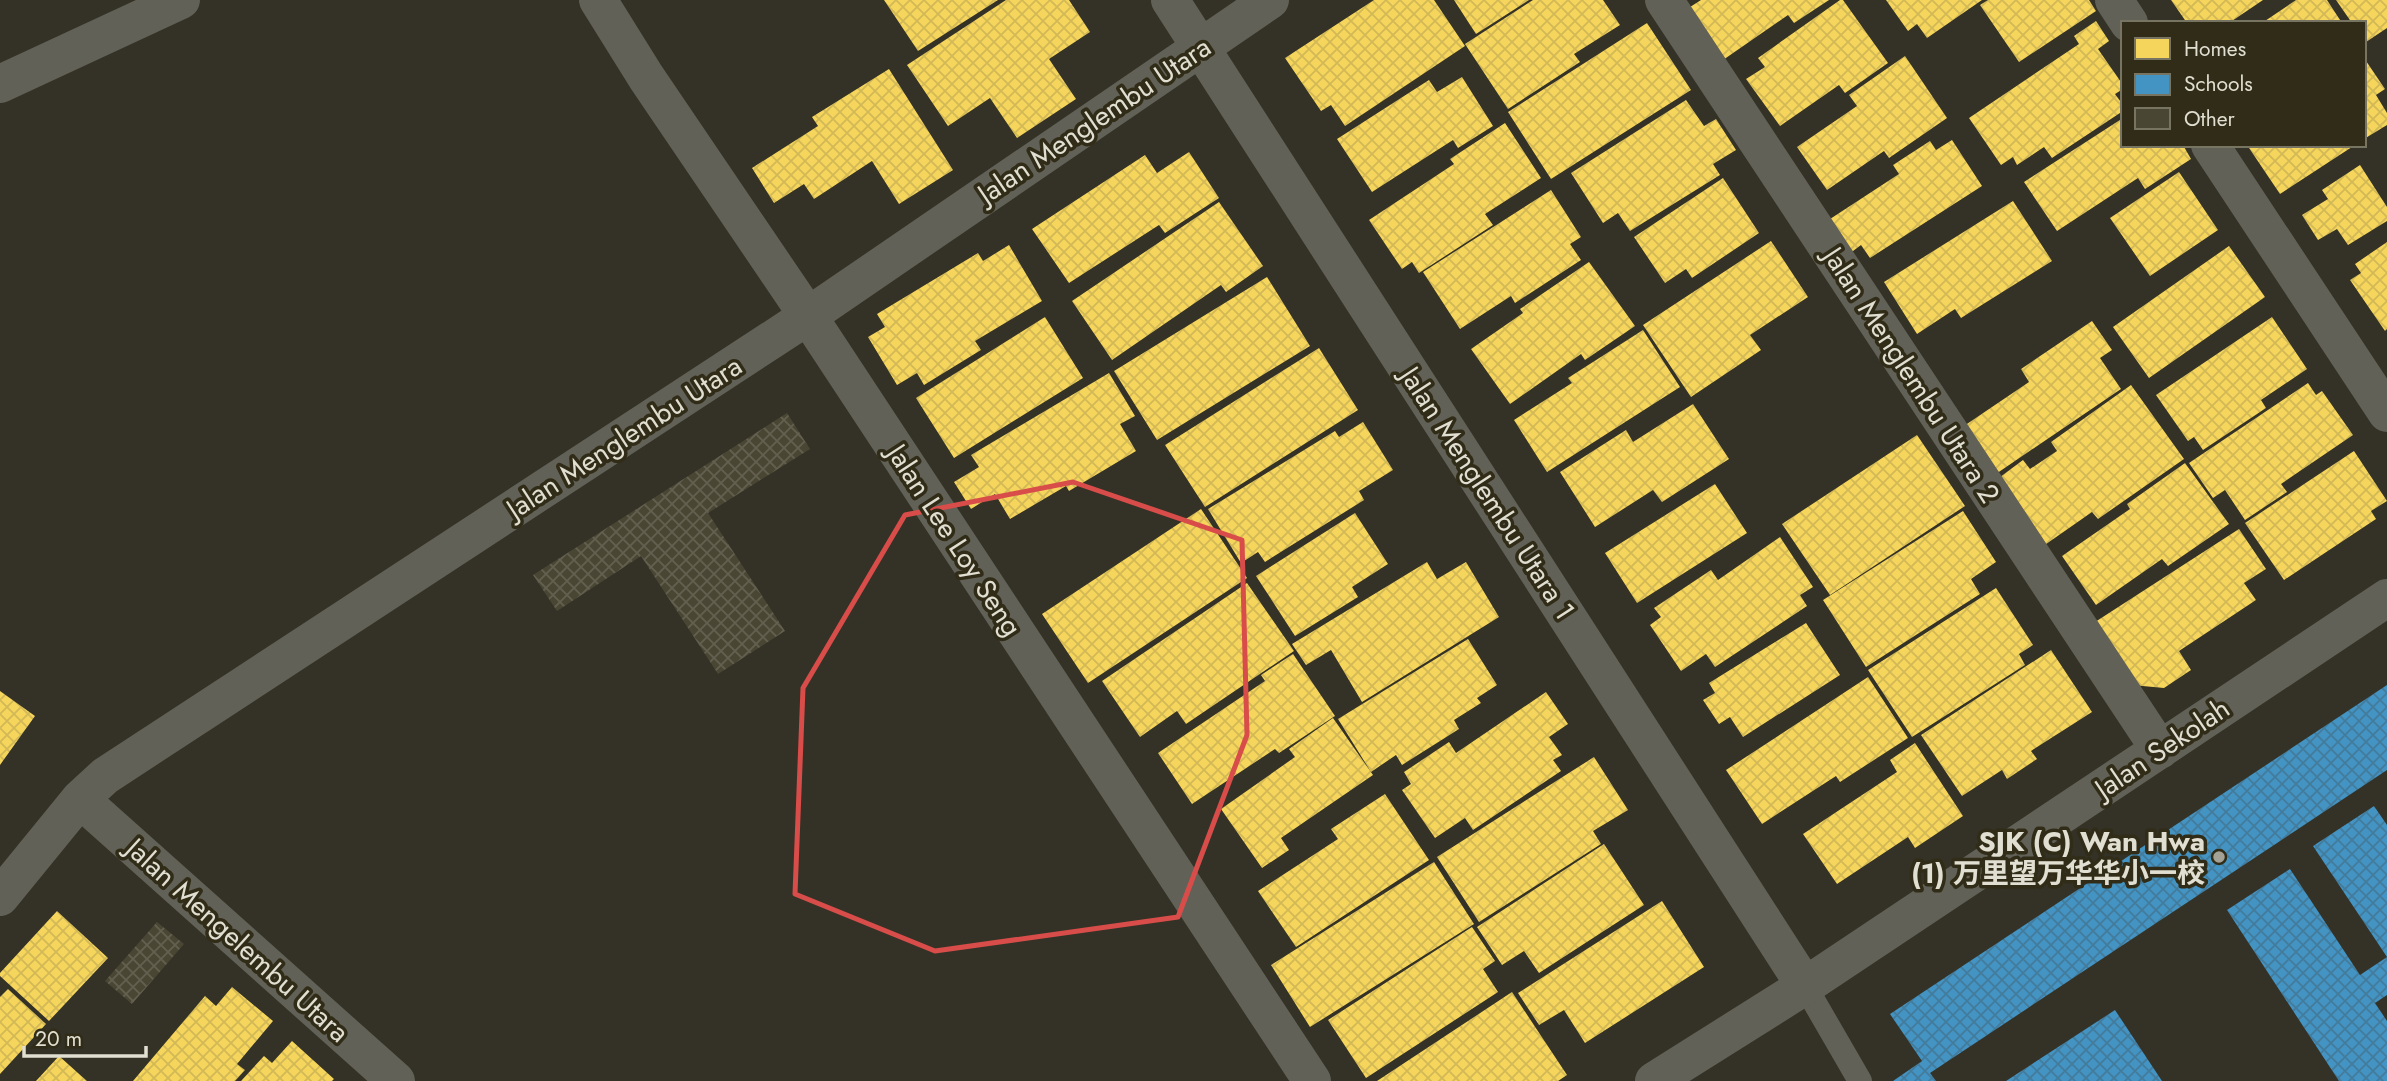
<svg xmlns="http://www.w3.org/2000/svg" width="2387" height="1081" viewBox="0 0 2387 1081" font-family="Jost,'Noto Sans SC',sans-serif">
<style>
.homes{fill:url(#homes-cross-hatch)}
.schools{fill:url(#schools-cross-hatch)}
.building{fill:url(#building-cross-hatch)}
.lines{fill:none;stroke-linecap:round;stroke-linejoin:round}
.service{stroke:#626157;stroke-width:24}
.minor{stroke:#626157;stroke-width:38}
.marked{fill:none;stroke:#d84d4a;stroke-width:5;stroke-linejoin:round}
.poi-dot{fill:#a4a296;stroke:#302c17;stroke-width:2.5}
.labels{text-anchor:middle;stroke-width:7;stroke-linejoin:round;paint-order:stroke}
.street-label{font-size:28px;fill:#e1dfd2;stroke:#302c17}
.poi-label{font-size:28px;font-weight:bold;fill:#e1dfd2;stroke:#302c17;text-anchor:end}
</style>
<defs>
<pattern id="homes-cross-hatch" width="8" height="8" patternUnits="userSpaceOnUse" patternTransform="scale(1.75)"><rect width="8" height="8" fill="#f6d55c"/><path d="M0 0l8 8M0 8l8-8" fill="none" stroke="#d2b856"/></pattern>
<pattern id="schools-cross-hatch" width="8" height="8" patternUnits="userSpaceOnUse" patternTransform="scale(1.75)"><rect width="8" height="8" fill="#4393c3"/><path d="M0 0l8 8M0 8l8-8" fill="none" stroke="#437b9b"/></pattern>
<pattern id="building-cross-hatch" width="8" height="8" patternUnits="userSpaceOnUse" patternTransform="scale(1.75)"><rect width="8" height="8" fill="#494634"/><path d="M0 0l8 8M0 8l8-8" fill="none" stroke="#636050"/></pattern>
</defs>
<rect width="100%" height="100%" fill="#343226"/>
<path class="homes" d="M884 0H998L918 51Z
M1006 0H1069L1090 32 1049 59 1076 99 1017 138 990 98 948 126 907 65Z
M1374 0H1434L1465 46 1345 126 1331 105 1321 111 1285 58Z
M1454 0H1529L1476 34Z
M1533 0H1603L1620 25 1574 54 1580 62 1508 109 1465 44Z
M1701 0H1829L1794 23 1788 15 1723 60 1687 9Z
M1840 0H1843L1888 63 1845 93 1839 85 1780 126 1746 79 1765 67 1758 58Z
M1886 0H1982L1927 38 1917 24 1908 31Z
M1988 0H2089L2096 11 2019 62 1980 5Z
M2171 0H2263L2229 23H2187Z
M2296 0H2327L2342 23H2262Z
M2336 0H2387V28L2366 42 2364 23H2352Z
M2096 21 2109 41 2098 49 2123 85V89L2115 94 2123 105V111L2052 158 2044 147 2017 165 2013 157 2001 165 1969 118 2079 44 2074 36Z
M1647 23 1691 90 1551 179 1508 112Z
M1905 56 1947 118 1889 158 1884 151 1827 190 1797 147 1857 106 1849 95Z
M2364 58 2385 89 2376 95 2387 113V125L2364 139Z
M889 69 953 170 899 204 872 161 814 199 804 184 774 203 752 168 818 126 812 117Z
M1462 77 1493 126 1458 148 1453 140 1372 192 1337 139 1429 80 1437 92Z
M1686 100 1704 126 1716 119 1736 150 1713 164 1720 175 1630 231 1618 213 1603 223 1571 173Z
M2123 118V145H2183L2191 159 2145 189 2138 178 2057 231 2024 182Z
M1505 123 1541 178 1485 214 1493 225 1419 273 1412 262 1402 269 1369 220 1454 164 1450 159Z
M1952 140 1982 186 1870 258 1861 245 1849 254 1827 221 1899 174 1893 165 1930 141 1936 150Z
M2247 145H2355L2280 194Z
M1189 152 1219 198 1165 233 1159 225 1069 283 1032 229 1145 155 1157 173Z
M2360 165 2387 207V221L2348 245 2337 229 2318 240 2302 215 2328 199 2322 190Z
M2179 172 2218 230 2150 276 2110 218Z
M1723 178 1759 233 1692 278 1686 269 1665 283 1634 237Z
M1551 190 1581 237 1570 244 1581 260 1515 303 1511 296 1460 329 1423 272Z
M2013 201 2052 261 1961 318 1955 309 1917 334 1884 282Z
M1219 202 1263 266 1226 292 1221 285 1112 360 1072 301Z
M1771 241 1808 297 1750 335 1761 350 1691 397 1643 325Z
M2387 242V329L2385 331 2350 280 2361 273 2355 264Z
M1009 245 1042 301 975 341 981 350 924 385 917 373 897 385 868 337 885 327 877 314 978 253 983 261Z
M2229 246 2265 297 2149 378 2113 327Z
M1589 262 1635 326 1585 360 1581 354 1510 404 1471 349 1523 313 1520 309Z
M1267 277 1310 346 1157 440 1114 371Z
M1045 317 1083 378 954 458 916 398Z
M2272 317 2307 369 2261 400 2266 408 2203 450 2194 437 2188 441 2156 395Z
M2092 321 2112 350 2100 358 2121 389 1990 478 1958 430 2029 382 2021 369Z
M1643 330 1680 387 1547 472 1514 420 1572 383 1568 378Z
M1319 348 1358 410 1205 507 1165 445Z
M1109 373 1135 416 1120 424 1136 451 1069 491 1066 486 1010 519 995 494 971 509 954 482 979 467 971 455Z
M2308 383 2316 395 2322 391 2353 435 2281 484 2287 492 2245 520 2225 490 2213 498 2189 463Z
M2131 385 2184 459 2098 519 2092 512 2039 549 1992 483 2023 460 2030 469 2057 451 2051 442Z
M1693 404 1729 459 1662 502 1653 490 1595 527 1560 472 1626 430 1633 442Z
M1363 422 1393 470 1359 491 1364 500 1265 562 1258 552 1241 563 1208 509 1335 431 1339 437Z
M1917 435 1965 506 1830 595 1782 524Z
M2354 451 2387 501 2371 511 2376 519 2284 580 2245 523Z
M2185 463 2229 524 2168 566 2162 559 2096 605 2062 556 2130 509 2127 504Z
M1715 484 1747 533 1637 603 1605 553Z
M1201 509 1247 578 1088 683 1042 614Z
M1963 511 1996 562 1971 579 1980 594 1866 667 1823 600Z
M1355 513 1388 564 1352 587 1358 597 1295 636 1256 576Z
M2239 529 2266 569 2244 583 2256 600 2179 651 2191 670 2164 688 2132 685 2092 624Z
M1780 537 1813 587 1800 595 1807 606 1715 667 1706 654 1681 671 1650 625 1661 617 1654 608 1711 570 1718 580Z
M1427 562 1437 579 1466 562 1499 617 1362 702 1331 650 1306 665 1292 644Z
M1247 583 1294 651 1186 724 1177 711 1140 737 1102 681Z
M1996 588 2033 645 2019 654 2025 665 1912 737 1868 670Z
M1806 623 1840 675 1743 737 1730 717 1719 724 1703 700 1715 693 1709 683Z
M1468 639 1497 685 1477 698 1481 703 1454 720 1459 729 1402 765 1396 755 1371 772 1338 719Z
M2051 650 2092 712 2031 751 2037 759 2007 779 2002 770 1962 796 1921 735Z
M1293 654 1335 716 1279 753 1275 749 1192 804 1158 753 1265 681 1261 675Z
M1868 677 1908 738 1840 782 1836 776 1762 824 1726 770Z
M0 691 35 716 0 765Z
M1546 692 1568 724 1549 737 1562 755 1553 760 1561 771 1473 830 1465 818 1435 838 1402 790 1411 784 1404 772 1449 742 1456 753Z
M1333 718 1373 775 1281 838 1289 850 1262 868 1221 809 1295 757 1289 749Z
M1915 743 1963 816 1915 848 1908 837 1837 884 1803 834 1897 772 1890 760Z
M1594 757 1628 810 1593 831 1601 844 1479 922 1437 857Z
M1385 794 1429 860 1296 947 1258 891 1338 839 1331 829Z
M1604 844 1644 905 1539 973 1524 951 1502 965 1477 927Z
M1434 862 1474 924 1310 1027 1271 965Z
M1662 901 1704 967 1585 1043 1564 1010 1539 1025 1518 993Z
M57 911 108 958 49 1021 0 976V973Z
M1472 927 1495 961 1483 969 1498 992 1366 1078 1328 1020Z
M232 987 273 1021 237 1064 245 1070 235 1081H133L205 996 216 1006Z
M8 989 46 1024 0 1074V997Z
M1512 992 1567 1075 1558 1081H1377Z
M292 1041 334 1079 332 1081H241L264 1056 272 1063Z
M59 1056 87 1081H36Z"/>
<path class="schools" d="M2387 685V770L1930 1073 1936 1081H1893L1922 1061 1890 1014Z
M2374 806 2387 825V995L2375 1003 2387 1021V1081H2339L2227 910 2290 869 2360 975 2387 957 2313 846Z
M2115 1010 2162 1081H2006Z"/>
<path class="building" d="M787 413 810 449 708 513 785 631 718 674 641 556 557 611 533 575Z
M157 922 184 944 132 1004 105 981Z"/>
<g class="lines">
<path class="service" d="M1805 986 1860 1081"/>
<path class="minor" d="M598 0 646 77 808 316 1312 1081
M1170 0 1805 986
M1664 0 2160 750
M2114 0 2129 23
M0 84 181 0
M2210 145 2387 413
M80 799 396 1081
M0 897 80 799 105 776 808 316 1270 0
M1654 1081 1805 986 2387 598"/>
</g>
<path class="marked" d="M1073 482 1242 540 1247 735 1178 917 935 951 795 894 803 688 905 515Z"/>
<circle class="poi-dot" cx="2219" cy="857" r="7"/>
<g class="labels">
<g class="street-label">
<text transform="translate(1094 120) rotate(-34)" y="10">Jalan Menglembu Utara</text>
<text transform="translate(1912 375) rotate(57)" y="10">Jalan Menglembu Utara 2</text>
<text transform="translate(624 437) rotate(-33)" y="10">Jalan Menglembu Utara</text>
<text transform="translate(1488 493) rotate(57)" y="10">Jalan Menglembu Utara 1</text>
<text transform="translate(955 540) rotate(57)" y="10">Jalan Lee Loy Seng</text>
<text transform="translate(2162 748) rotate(-34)" y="10">Jalan Sekolah</text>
<text transform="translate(238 940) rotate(42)" y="10">Jalan Mengelembu Utara</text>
</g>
<g class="poi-label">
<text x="2205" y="851">SJK (C) Wan Hwa<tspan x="2205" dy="32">(1) 万里望万华华小一校</tspan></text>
</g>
</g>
<rect x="2121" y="21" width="245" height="126" fill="#302c17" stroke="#777462" stroke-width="2"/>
<rect x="2135" y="38" width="35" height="21" fill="#f6d55c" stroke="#777462" stroke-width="2"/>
<text x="2184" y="56" font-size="21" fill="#e1dfd2">Homes</text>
<rect x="2135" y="74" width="35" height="21" fill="#4393c3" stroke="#777462" stroke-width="2"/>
<text x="2184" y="91" font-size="21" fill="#e1dfd2">Schools</text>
<rect x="2135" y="108" width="35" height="21" fill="#494634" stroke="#777462" stroke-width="2"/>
<text x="2184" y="126" font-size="21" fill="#e1dfd2">Other</text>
<path d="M24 1046v10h122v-10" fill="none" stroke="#e1dfd2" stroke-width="3.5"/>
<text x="35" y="1046" font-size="21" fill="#e1dfd2" stroke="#302c17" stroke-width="5" paint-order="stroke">20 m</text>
</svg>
